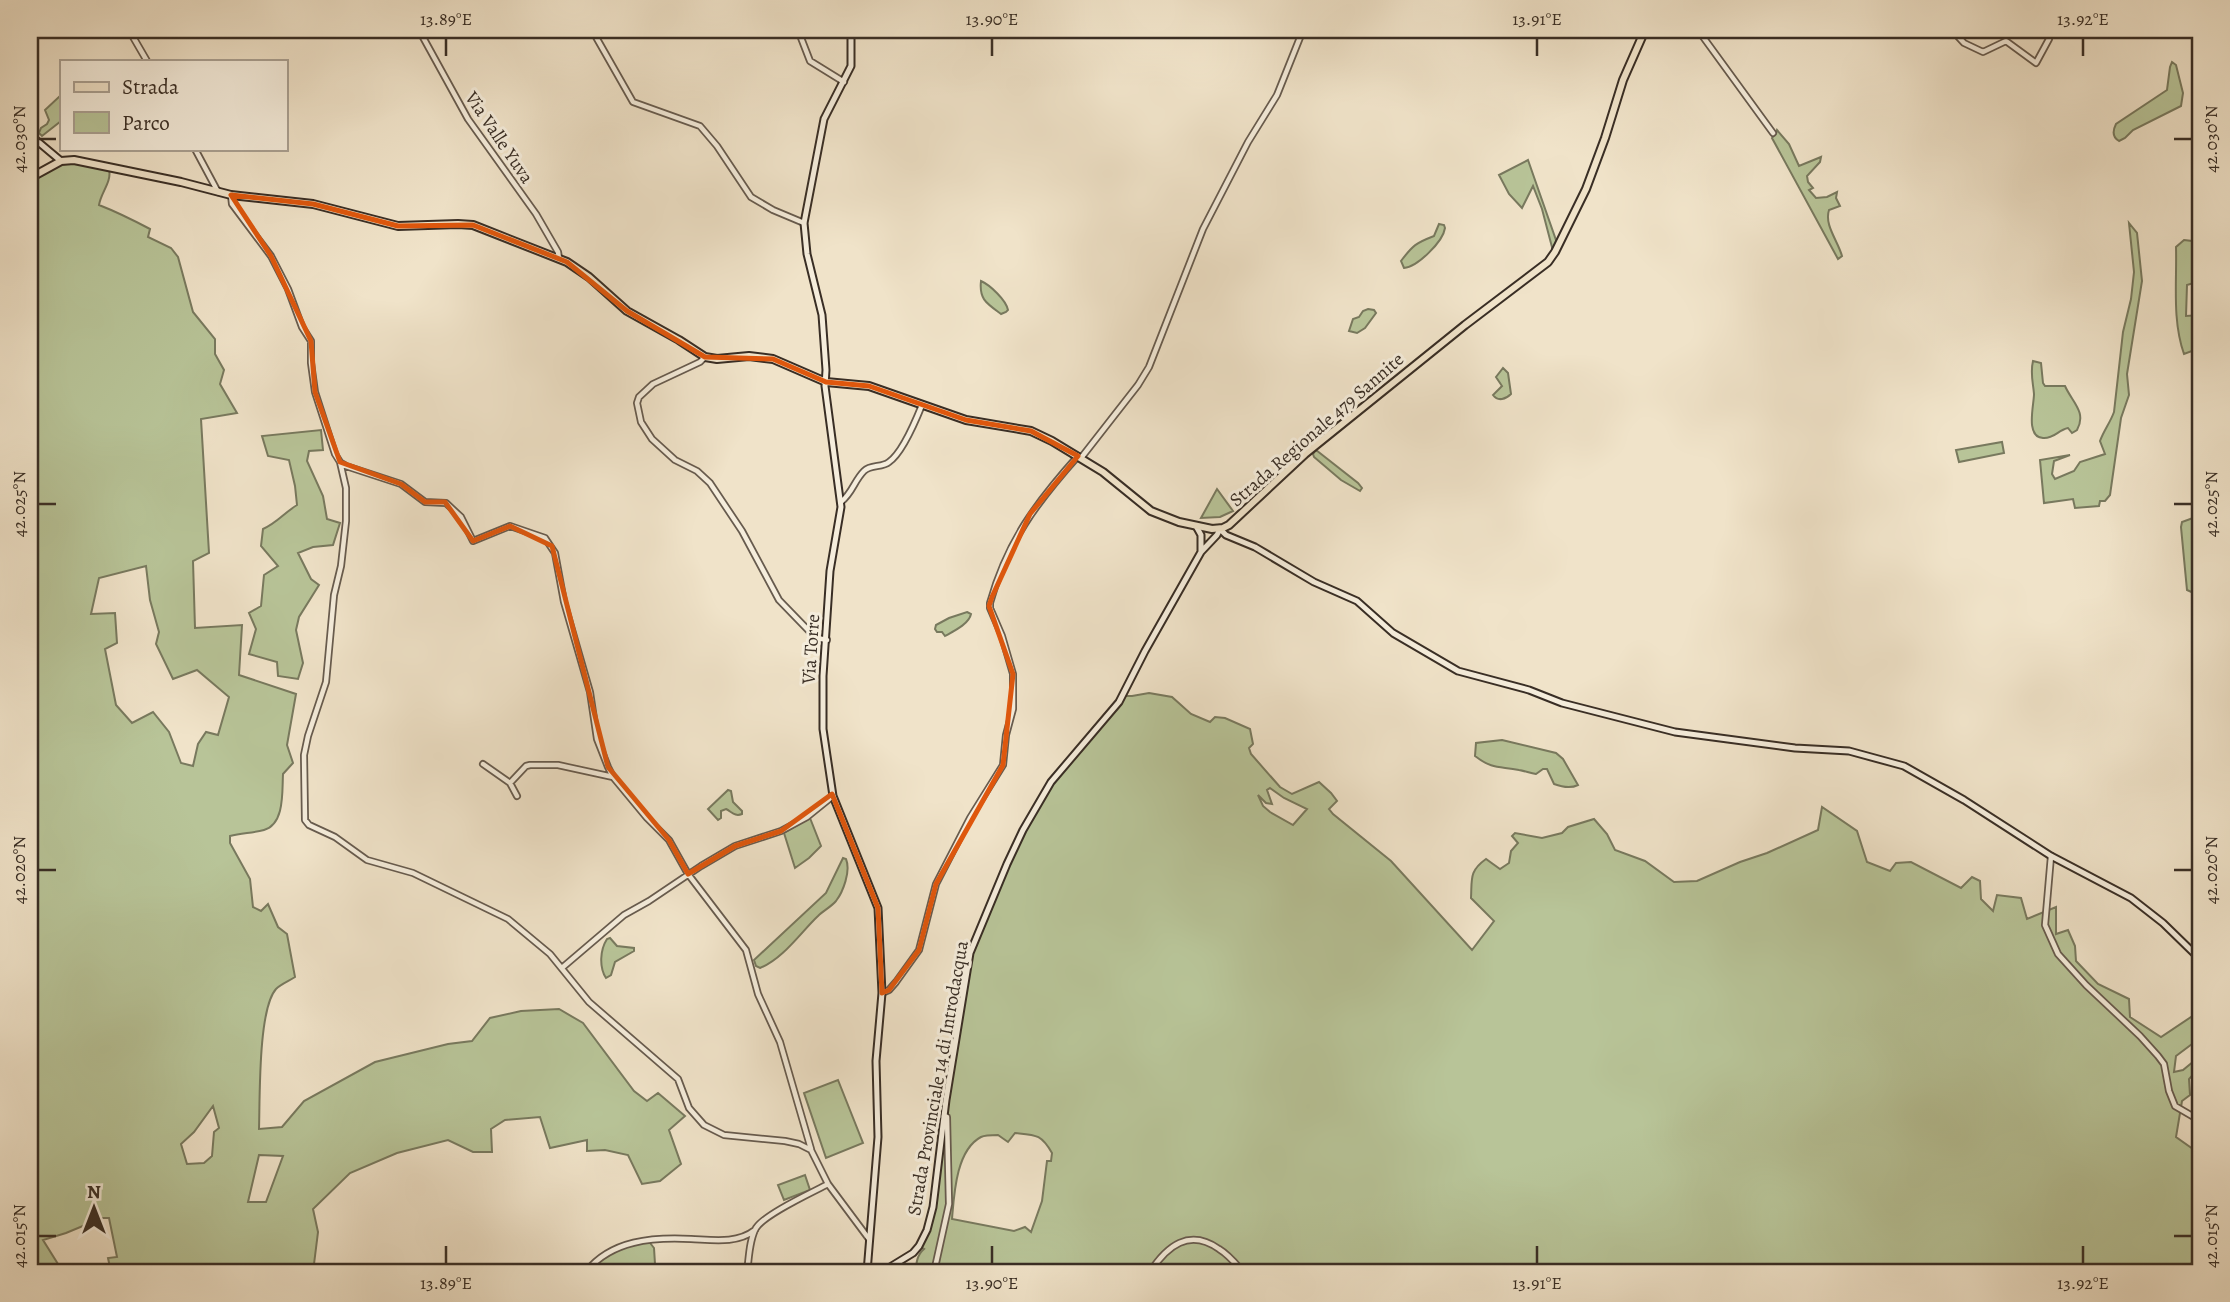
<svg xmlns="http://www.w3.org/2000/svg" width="2230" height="1302" viewBox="0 0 2230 1302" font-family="Alegreya,serif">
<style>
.green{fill:#b8c498;stroke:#78795e;stroke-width:2;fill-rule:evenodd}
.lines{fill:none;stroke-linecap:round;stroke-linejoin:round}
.street-casing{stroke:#675b4e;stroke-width:8}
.secondary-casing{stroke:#392e25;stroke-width:9}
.primary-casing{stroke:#392e25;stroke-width:10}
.street{stroke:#f5eddc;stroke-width:4.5}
.secondary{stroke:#f5eddc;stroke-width:5}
.primary{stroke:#f0e3c9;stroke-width:6}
.marked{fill:none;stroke:#df570d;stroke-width:5;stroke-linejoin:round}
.ticks{fill:none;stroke:#392e25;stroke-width:2.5}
.labels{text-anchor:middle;stroke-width:6;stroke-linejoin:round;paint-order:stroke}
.street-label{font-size:19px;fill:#392e25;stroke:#f5eddc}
.neatline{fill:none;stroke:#392e25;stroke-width:2.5}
.ticks-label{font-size:18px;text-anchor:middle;fill:#392e25}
</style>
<rect width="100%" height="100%" fill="#f0e3c9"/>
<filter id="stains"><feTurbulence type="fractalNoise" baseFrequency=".00286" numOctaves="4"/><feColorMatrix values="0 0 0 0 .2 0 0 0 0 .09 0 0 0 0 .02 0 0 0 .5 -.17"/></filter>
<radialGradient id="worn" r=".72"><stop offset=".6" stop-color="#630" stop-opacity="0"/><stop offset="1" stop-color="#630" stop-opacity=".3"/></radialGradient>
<path class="green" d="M2172 62 2176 65 2183 93 2181 106 2133 130 2125 138 2119 141C2112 137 2113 130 2116 124L2167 90 2170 67Z
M61 95V121L42 136 39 133 41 128 47 124 49 120 45 110Z
M1777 130 1789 144 1799 166 1821 157 1820 162 1807 176 1808 182 1813 188 1809 190 1816 198 1827 197 1837 192 1836 198 1840 206 1829 210C1824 225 1838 241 1842 256L1838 259 1772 138 1776 133Z
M1528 160 1557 243 1553 251 1542 209 1533 186 1522 208 1509 194 1499 175Z
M73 163 109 169C112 182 101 192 99 205 117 212 133 220 150 229L148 237 171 248 178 257 193 312 215 339V354L224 370 220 384 237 413 201 419 209 553 193 561 195 628 242 625 239 675 296 694 287 745 293 763 283 774C282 791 285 824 264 830 253 833 242 833 230 836V843L250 879 253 907 261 911 268 904 278 927 287 934 295 977C289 981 281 984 276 989 258 1009 260 1100 259 1129L282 1127 304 1101 375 1062 448 1044 472 1041 490 1018 521 1011 559 1009 583 1023 634 1091 647 1101 658 1093 685 1116 669 1130 681 1164 660 1181 642 1184 628 1155 605 1150 587 1151V1140L550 1148 540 1117 505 1120 491 1129 492 1152H473L448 1140 397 1153 350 1173 313 1209 318 1232 313 1272H111L108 1258 117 1257 109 1218H102L66 1233 43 1240 63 1272H30V182L59 165ZM146 566 150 600 159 632 156 644 173 679 197 670 229 697 218 735 206 732 198 744 193 766 181 763 169 732 153 712 132 723 116 705 105 649 117 643 115 613 91 614 99 578ZM213 1106 219 1128 214 1132 212 1156 204 1163 187 1164 181 1144 194 1132ZM259 1155 283 1156 266 1202H248Z
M2129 223 2137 233 2142 281 2127 374 2129 395 2121 418 2110 495 2105 501H2100L2099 506 2075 508 2073 499 2044 503 2040 460 2070 455 2054 461 2052 474 2055 479 2074 471 2080 462 2105 454 2100 441C2104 430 2110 423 2114 412L2123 332 2131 299 2134 272Z
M1439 224 1444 225 1445 228C1443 242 1417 267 1404 268L1401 261C1413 245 1416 243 1434 236Z
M2184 240 2192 241 2200 265V281L2187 285 2186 316 2200 315V348L2184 354C2172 320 2177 282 2176 247Z
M981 281C990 285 1006 300 1008 310L1006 312 1001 314C986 303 979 299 981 281Z
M1368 309 1374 310 1376 313 1365 328 1357 333 1349 331 1353 319 1359 317 1363 311Z
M2033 361 2041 363 2043 383 2045 386H2065C2072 402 2087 412 2077 430L2072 433 2068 428C2058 430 2054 439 2043 438 2025 437 2034 405 2034 394 2033 382 2030 373 2033 361Z
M1503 368 1508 373 1511 394C1506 399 1498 402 1493 395L1502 386 1496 377Z
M321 430 323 450 309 451 307 461 323 496 327 519 340 523 333 545 313 547 298 553 311 579 319 585 299 617 296 630 303 663 298 679 278 676 277 662 249 654 256 629 249 613 261 606 264 575 278 566 261 546 263 529C277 523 284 513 297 505L295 486 289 460 268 456 262 436Z
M2002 442 2004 453 1959 462 1956 450Z
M1316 450 1358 483 1362 488 1360 491 1341 480 1314 457 1313 454Z
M1217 489 1233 511 1220 517 1201 518Z
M2193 518 2200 528V592L2198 595 2187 590 2181 527 2182 522Z
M967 612 971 614C969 624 954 631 945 636L942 632H937L935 629 936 625 949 618Z
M1149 693 1172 697 1191 714 1210 722 1215 717 1225 718 1250 729 1253 744 1249 748 1251 754 1280 787 1292 794 1319 782 1331 793 1337 801 1329 809 1333 814 1391 861 1472 950 1494 921 1471 898C1472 879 1469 871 1486 859L1500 869 1509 863 1511 851 1518 843 1512 836 1515 833 1542 838 1562 833 1568 827 1594 819 1607 834 1615 850 1645 861 1674 882 1697 881 1740 862 1767 853 1818 830 1822 807 1857 831 1867 862 1890 871 1896 863 1911 862 1961 888 1972 877 1980 881 1981 899 1993 911 1997 895 2021 898 2027 919 2056 907V934L2068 930 2075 946 2076 961 2098 984 2129 999 2130 1017 2161 1037 2200 1011V1038L2176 1056 2174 1072 2183 1070 2200 1056V1067L2189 1079 2190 1095 2182 1101 2176 1137 2200 1154V1242L2188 1272H916C916 1263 917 1255 924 1249L919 1246 927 1230 970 953 1007 864 1051 782 1122 696H1132ZM1270 788 1284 798 1307 809 1293 825 1270 812 1263 806 1258 795 1266 803 1272 804 1267 790ZM1015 1133C1036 1135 1041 1134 1052 1153L1051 1161H1047L1042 1201 1031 1232 1025 1227 1014 1231 952 1219C954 1195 956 1150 981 1137 985 1135 993 1135 998 1135L1008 1142Z
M1502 740 1556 753 1563 759 1578 785C1570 789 1562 787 1554 784L1547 769H1543L1536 774C1530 773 1525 771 1519 770 1500 766 1493 770 1475 756L1476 743Z
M728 790 731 791 733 802 742 811V814C735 817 732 812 726 809L721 811V818L718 820 708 809Z
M810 818 821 846 809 858 795 868 784 833Z
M843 858 846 859C851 871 843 892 836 901 831 907 824 910 818 916 801 932 783 959 760 968L756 966 754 960 826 893Z
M610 938 617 946 634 948V951L615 962 611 975 606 978C599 967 600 950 607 939Z
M838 1080 863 1143 826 1158 804 1093Z
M805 1175 810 1190 784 1200 778 1185Z
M647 1239 654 1248 655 1264H659L661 1272H586C601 1252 624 1246 647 1239Z"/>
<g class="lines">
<defs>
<path id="street" d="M129 30 147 61
M419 30 468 119 536 214 558 252 559 258
M592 30 633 102 700 126 717 146 751 197 773 210 804 223
M798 30 810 61 844 82
M1698 30 1773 133
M1952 30 1964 43 1983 52 2006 41 2036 63 2049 39V30
M195 149 218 192
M231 195 232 204 271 256 288 289 302 327 311 341V363L315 392 335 454 340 462 346 488V521L341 566 334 595 326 682 308 736 304 755 305 820 309 825 335 837 367 860 413 873 508 919 550 954 589 1002 678 1079 689 1108 704 1125 724 1135 785 1141 799 1144 811 1150 828 1184 869 1239
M705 357 700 362 653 384 639 397 637 403 641 422 652 439 675 460 697 471 710 483 742 531 779 600 810 632 817 638 827 640
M1081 458 1138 385 1149 367 1203 229 1248 142 1277 95 1303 30
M341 463 346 466 401 484 425 502 446 503 461 517 473 541 510 526 545 538 555 553 564 602 590 692 597 739 608 767 613 777 647 818 669 840 688 874 746 950 758 994 780 1042 811 1149
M841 502C853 492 854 481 864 471 871 464 882 468 889 462 902 453 916 420 922 405
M483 764 510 783 517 796
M510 783 526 766 530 765H558L613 777
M2051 856 2045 925 2058 954 2086 985 2140 1036 2158 1056 2164 1064 2169 1091 2175 1106 2199 1120 2196 1128 2200 1136
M563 967 624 915 649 901 701 866 735 846 781 831 807 817 833 796
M882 993 889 990 896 982 919 950 936 884 970 818 1003 765 1006 735 1013 709V674L1002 636 990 608V603C1007 542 1036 503 1078 456
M586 1272C611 1240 653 1237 691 1239 713 1240 737 1244 755 1230
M747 1272C749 1259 749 1240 756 1228 765 1214 811 1193 828 1184
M934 1272 949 1204 947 1117 944 1116
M1150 1272C1167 1246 1189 1228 1219 1249 1229 1255 1236 1264 1243 1272"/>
<path id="secondary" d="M851 30V66L824 119 804 223 807 254 822 315 826 370 825 386 841 507 830 571 823 676V729L833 796 878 908 882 993 876 1061 878 1137 867 1272
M30 135 61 161
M1201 552 1217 535 1220 529 1226 535 1255 547 1314 582 1357 601 1393 633 1458 671 1529 690 1562 703 1675 732 1795 748 1849 751 1904 766 1964 800 2051 856 2131 898 2163 923 2200 959
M882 1272 913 1253 919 1246 927 1230 933 1207 946 1100 970 953 1007 864 1023 830 1051 782 1119 702 1145 651 1201 552V535L1196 526"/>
<path id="primary" d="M30 178 61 161 74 160 181 182 231 195 313 204 398 226 458 224 473 225 567 262 589 277 627 311 679 340 705 357 717 359 749 356 773 359 826 382 869 386 966 420 1031 431 1052 441 1103 472 1151 511 1179 522 1212 529 1223 528 1229 525 1305 454 1465 325 1548 262 1555 252 1586 189 1605 138 1623 80 1645 30"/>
</defs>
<use href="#street" class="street-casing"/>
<use href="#secondary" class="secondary-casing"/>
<use href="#primary" class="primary-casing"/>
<use href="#street" class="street"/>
<use href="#secondary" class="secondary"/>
<use href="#primary" class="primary"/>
</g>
<path class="marked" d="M231 195 313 204 398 226 473 225 567 262 627 311 705 357 773 359 826 382 869 386 966 420 1031 431 1078 456 1030 514 992 597 989 606 1013 674 1003 765 936 884 919 950 889 990 882 993 878 908 832 794 781 831 735 846 688 874 669 840 608 767 552 546 510 526 473 541 445 502H425L401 484 340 462 315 392 311 341 271 256Z"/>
<path class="ticks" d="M446 38V56M992 38V56M1537 38V56M2083 38V56M38 139H56M2174 139H2192M38 504H56M2174 504H2192M38 870H56M2174 870H2192M38 1236H56M2174 1236H2192M446 1246V1264M992 1246V1264M1537 1246V1264M2083 1246V1264"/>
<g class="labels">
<g class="street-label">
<text transform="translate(500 137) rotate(56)" y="7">Via Valle Yuva</text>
<text transform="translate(1316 429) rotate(-41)" y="7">Strada Regionale 479 Sannite</text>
<text transform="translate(810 649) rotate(-86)" y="7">Via Torre</text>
<text transform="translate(937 1078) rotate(-80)" y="7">Strada Provinciale 14 di Introdacqua</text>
</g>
</g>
<rect width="2230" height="1302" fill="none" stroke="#f0e3c9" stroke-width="77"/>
<rect x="60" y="60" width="228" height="91" fill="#f5eddc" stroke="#aaa193" stroke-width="2"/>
<rect x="74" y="82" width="35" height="10" fill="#f0e3c9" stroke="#aaa193" stroke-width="2"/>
<text x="122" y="94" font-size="21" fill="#392e25">Strada</text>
<rect x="74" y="112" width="35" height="21" fill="#b8c498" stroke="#aaa193" stroke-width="2"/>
<text x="122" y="130" font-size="21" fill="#392e25">Parco</text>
<g transform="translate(94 1208)" stroke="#f5eddc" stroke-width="5" paint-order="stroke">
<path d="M0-5L12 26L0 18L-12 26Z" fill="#392e25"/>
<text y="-10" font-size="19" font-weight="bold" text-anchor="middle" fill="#392e25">N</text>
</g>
<rect x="38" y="38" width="2154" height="1226" class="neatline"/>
<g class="ticks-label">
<text x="446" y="25">13.89°E</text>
<text x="992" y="25">13.90°E</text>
<text x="1537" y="25">13.91°E</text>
<text x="2083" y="25">13.92°E</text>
<text transform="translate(19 139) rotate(-90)" y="6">42.030°N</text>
<text transform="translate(2211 139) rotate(-90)" y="6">42.030°N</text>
<text transform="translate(19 504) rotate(-90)" y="6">42.025°N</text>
<text transform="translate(2211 504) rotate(-90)" y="6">42.025°N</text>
<text transform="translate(19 870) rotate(-90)" y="6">42.020°N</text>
<text transform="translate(2211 870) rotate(-90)" y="6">42.020°N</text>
<text transform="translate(19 1236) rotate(-90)" y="6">42.015°N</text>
<text transform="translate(2211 1236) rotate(-90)" y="6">42.015°N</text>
<text x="446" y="1289">13.89°E</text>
<text x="992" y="1289">13.90°E</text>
<text x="1537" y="1289">13.91°E</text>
<text x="2083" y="1289">13.92°E</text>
</g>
<rect width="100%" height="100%" filter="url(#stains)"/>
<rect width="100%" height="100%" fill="url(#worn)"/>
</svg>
